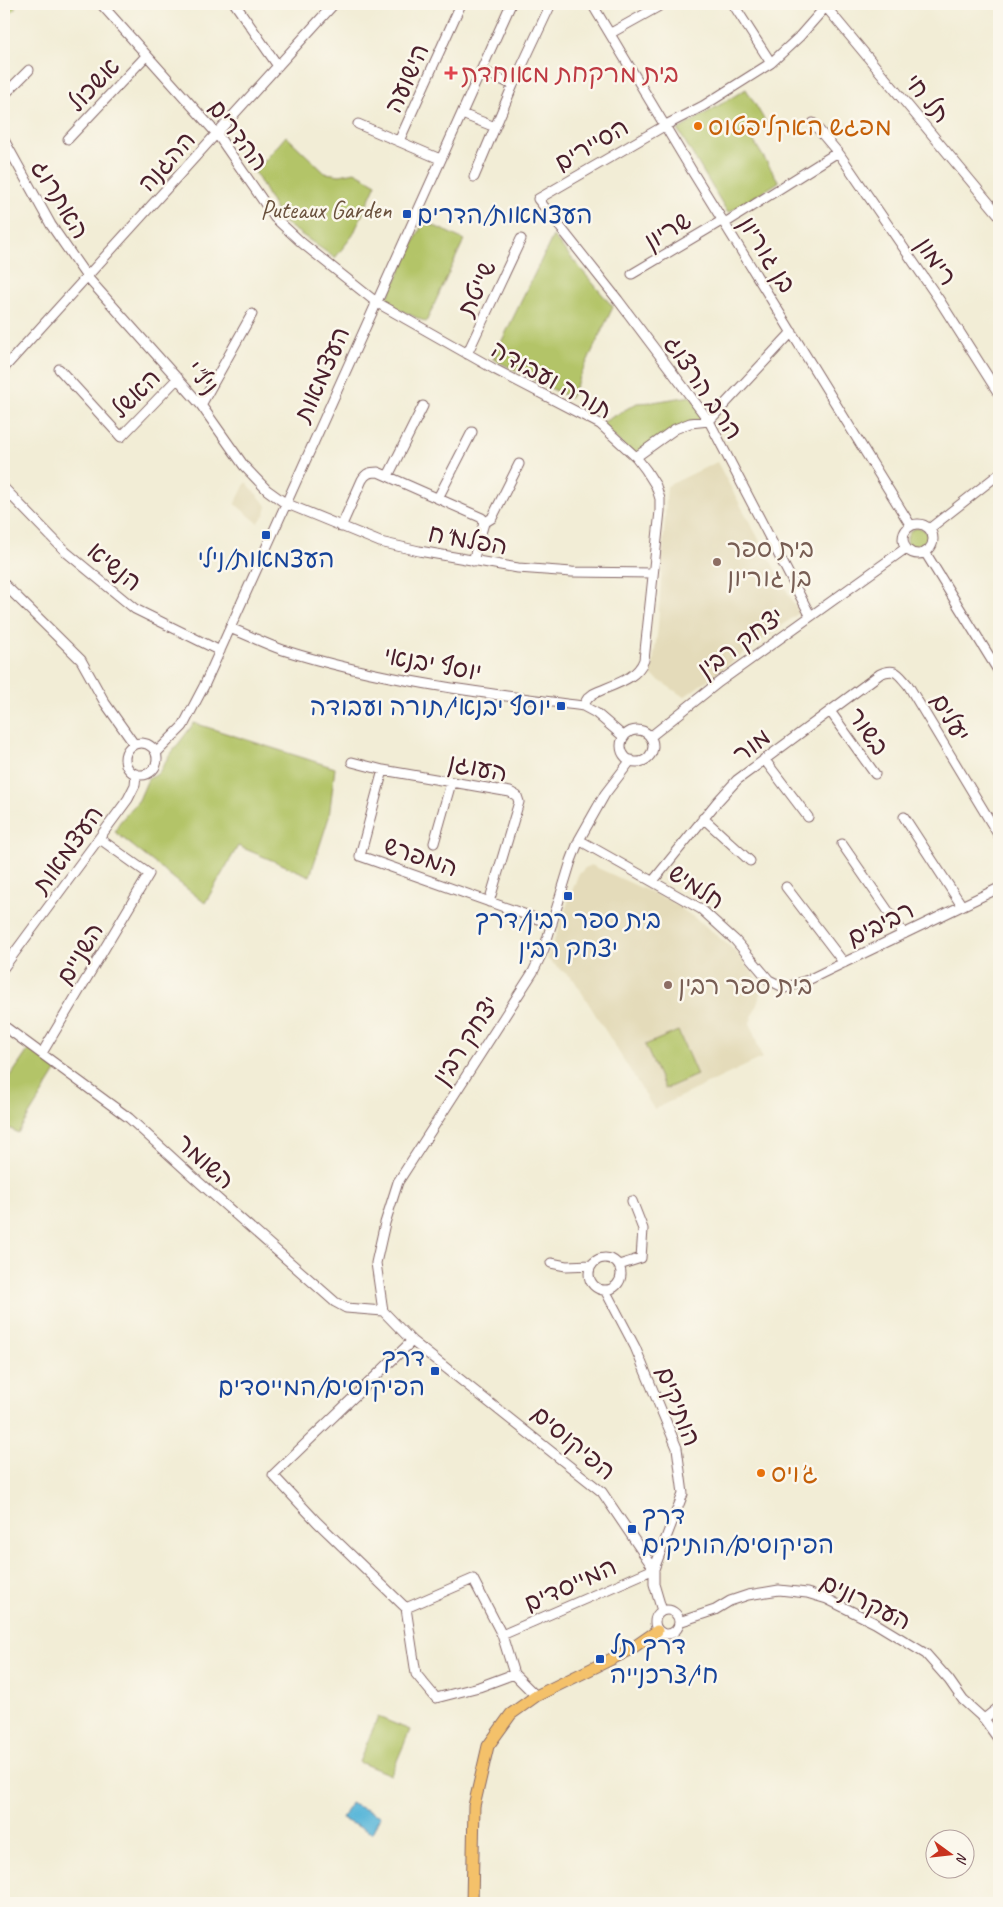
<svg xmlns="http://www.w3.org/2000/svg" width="1003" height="1907" viewBox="0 0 1003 1907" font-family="Caveat,'Playpen Sans Hebrew',sans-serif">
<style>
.built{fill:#e4dbba}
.green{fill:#b3c467;stroke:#7e7249}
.water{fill:#5bb7d9;stroke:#526b82}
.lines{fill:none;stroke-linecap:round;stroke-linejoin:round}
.minor-casing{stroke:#856767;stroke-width:11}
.major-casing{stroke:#856767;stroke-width:13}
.minor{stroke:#fff;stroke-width:9}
.major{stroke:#f4c16a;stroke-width:11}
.health-dot{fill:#e0444e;stroke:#fbf7ec;stroke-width:2}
.food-dot{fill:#e8710a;stroke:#fbf7ec;stroke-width:2}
.transit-dot{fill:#1a4fb4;stroke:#fbf7ec;stroke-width:2}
.education-dot{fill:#8d6e63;stroke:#fbf7ec;stroke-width:2}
.labels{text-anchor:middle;stroke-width:5;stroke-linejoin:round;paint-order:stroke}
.health-label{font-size:25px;fill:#be3a42;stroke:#fbf7ec;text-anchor:start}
.street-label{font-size:25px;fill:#4a1f2b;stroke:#fbf7ec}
.food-label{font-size:25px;fill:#c56008;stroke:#fbf7ec;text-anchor:start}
.park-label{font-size:25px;fill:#6a513d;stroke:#fbf7ec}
.transit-label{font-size:25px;fill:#164399;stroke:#fbf7ec;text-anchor:start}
.education-label{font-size:25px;fill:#785e54;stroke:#fbf7ec;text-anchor:start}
</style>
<rect width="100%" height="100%" fill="#fbf7ec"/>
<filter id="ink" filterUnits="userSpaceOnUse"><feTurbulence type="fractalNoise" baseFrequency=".02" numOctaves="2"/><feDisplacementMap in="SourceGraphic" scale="10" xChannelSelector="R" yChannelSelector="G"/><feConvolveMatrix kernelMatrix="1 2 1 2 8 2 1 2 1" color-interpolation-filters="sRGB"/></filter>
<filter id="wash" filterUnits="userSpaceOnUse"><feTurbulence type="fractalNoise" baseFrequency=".0096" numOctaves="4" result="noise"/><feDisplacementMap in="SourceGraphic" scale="20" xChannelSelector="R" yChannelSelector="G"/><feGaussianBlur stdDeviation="1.12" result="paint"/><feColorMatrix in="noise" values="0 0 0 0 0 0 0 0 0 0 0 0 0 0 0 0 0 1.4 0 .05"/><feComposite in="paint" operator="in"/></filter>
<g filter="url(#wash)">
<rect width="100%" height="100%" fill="#f2edd6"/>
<path class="built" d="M717 462 799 613 684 697 651 675 658 628 667 486Z
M246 482 267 506 265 514 258 523 235 504Z
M591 865 670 901 702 923 735 951 752 972 762 990 750 1023 762 1058 654 1109 574 980 547 959 578 875 585 868Z"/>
<path class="green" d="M4 4H12L16 8 4 20Z
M746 89 768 126 751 137 779 182 728 213 678 130Z
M286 136 325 173 340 175 355 172 376 184 353 235 335 258 282 221 255 172Z
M424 221 464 240 426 322 385 303Z
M553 236 613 307 570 398 493 359Z
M691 396 709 421 690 423 636 457 600 424 637 403 653 402Z
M907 539a11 11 0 1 1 22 0a11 11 0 1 1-22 0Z
M194 723 335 768 329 817 310 876 238 846 205 903 115 832 119 823 139 800 148 779 156 775 160 771 167 759Z
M678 1031 697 1075 665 1089 645 1045Z
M29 1049 57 1070 18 1133 4 1125V1086Z
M378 1717 410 1730 391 1775 359 1762Z"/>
<path class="water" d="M350 1803 380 1816 372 1833 342 1819Z"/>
</g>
<g filter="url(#ink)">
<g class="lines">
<defs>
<path id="minor" d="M101 4 217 134 275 218 302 243 376 302 496 370 600 424 636 457 646 470 656 486 660 499V511L644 660C637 680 611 685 593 694L588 698 583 706
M235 4 278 66
M592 4 692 171 911 526
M733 4 771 63
M826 7 999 215
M611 33 663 4
M481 70 513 85
M4 95 29 70
M462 114 495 127
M813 123 840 155 938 298 999 394
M358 124 440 159
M68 139 146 56
M4 140 51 225 87 277 201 405 244 466 267 490 285 503 380 542 419 551 518 568 572 572 653 573
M399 141 461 4
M474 177 513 85 551 4
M725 223 838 152
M632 274 723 220
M467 354 521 239
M4 368 334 4
M59 369 121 437 178 378
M201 405 252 314
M636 457 675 429 690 423 709 421 792 332
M388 476 423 406
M4 488 66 552 135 609 220 651
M438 498 472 432
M484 523 492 518 519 464
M903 539a15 15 0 1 1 30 0a15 15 0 1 1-30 0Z
M341 527 362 480C366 473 370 472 378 472L482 518 484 523 473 561
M929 529 999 474
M925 552 999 672
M4 584 81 660 105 703 134 744
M810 615 709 421 618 300 538 199 664 126 703 106 771 63 799 37 828 4
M230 628C248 635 265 644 283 650 381 681 482 693 583 706L596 713 624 737
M830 711 875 774
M621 746a16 16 0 1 1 32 0a16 16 0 1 1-32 0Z
M650 737 719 682 906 548
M125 759a16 16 0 1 1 32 0a16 16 0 1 1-32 0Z
M156 753 183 726 204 686 511 4
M764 759 808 817
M631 760 605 794 579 840 571 861 544 949 533 972 398 1182 385 1223 376 1263 383 1311 412 1341 602 1492 654 1569V1584L662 1611
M352 762 383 770 510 792 517 796 519 802 489 902
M383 770 360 856 552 924
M904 817 962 906
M703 818 750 861
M579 840 701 909 735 940 769 980 785 988 808 980 999 888
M434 843 451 783
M842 844 904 934
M653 881 717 802 737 780 880 674C896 667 898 674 908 685L999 836
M786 887 844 963
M4 967 128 799 135 785 136 774
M4 1026 129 1118 200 1183 335 1302 346 1308 383 1311
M42 1053 149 874 100 839
M589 1274a16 16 0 1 1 32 0a16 16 0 1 1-32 0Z
M551 1263 566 1266 592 1265
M619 1265 641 1258 643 1229 632 1201
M412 1341 273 1475 317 1522 406 1608 416 1674 436 1698 479 1687 514 1674
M406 1608 473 1579 502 1635 514 1674 536 1696
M655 1622a12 12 0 1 1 24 0a12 12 0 1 1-24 0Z
M679 1622 715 1610 730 1601 748 1595 779 1590 807 1593 827 1599 875 1623 926 1654 949 1680 963 1700 984 1719 999 1740
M502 1635 654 1569 683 1494 677 1448 635 1347 605 1290
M984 1719 999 1707
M997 1903 999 1901"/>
<path id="major" d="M472 1903 474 1806 488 1746 511 1714 536 1696 628 1651 657 1631"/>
</defs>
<use href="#minor" class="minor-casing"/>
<use href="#major" class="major-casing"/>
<use href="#minor" class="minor"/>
<use href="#major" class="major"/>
</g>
</g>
<path class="health-dot" d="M448.5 65.5h5v5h5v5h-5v5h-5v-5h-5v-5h5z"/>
<g class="food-dot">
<circle cx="698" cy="126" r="5"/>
<circle cx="761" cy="1473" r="5"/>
</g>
<g class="transit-dot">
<rect x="402" y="209" width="10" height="10" rx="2.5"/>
<rect x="261" y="530" width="10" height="10" rx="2.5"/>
<rect x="556" y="701" width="10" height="10" rx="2.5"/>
<rect x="563" y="891" width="10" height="10" rx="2.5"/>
<rect x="430" y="1366" width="10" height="10" rx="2.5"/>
<rect x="627" y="1524" width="10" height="10" rx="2.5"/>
<rect x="595" y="1654" width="10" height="10" rx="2.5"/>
</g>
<g class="education-dot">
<circle cx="717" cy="562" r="5"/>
<circle cx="668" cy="985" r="5"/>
</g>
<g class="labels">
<g class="health-label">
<text x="461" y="82">בית מרקחת מאוחדת</text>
</g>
<g class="street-label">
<text transform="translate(406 78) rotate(-66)" y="9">הישועה</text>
<text transform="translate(93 84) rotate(-47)" y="9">אשכול</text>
<text transform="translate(928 98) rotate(50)" y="9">תל חי</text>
<text transform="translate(239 135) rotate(53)" y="9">ההדרים</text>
<text transform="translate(591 144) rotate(-30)" y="9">הסיירים</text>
<text transform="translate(166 161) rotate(-48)" y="9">ההגנה</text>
<text transform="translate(61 199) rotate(59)" y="9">האתרוג</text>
<text transform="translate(667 230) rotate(-31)" y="9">שריון</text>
<text transform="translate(768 254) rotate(58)" y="9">בן גוריון</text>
<text transform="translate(937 261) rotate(56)" y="9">רימון</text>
<text transform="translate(476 288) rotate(-65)" y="9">שייטת</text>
<text transform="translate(321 374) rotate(-66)" y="9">העצמאות</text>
<text transform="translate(203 377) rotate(50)" y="9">ניל"י</text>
<text transform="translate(552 379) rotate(29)" y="9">תורה ועבודה</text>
<text transform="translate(704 387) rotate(56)" y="9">הרב הרצוג</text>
<text transform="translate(135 393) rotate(-45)" y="9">האשל</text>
<text transform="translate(468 539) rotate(10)" y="9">הפלמ"ח</text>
<text transform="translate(115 566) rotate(39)" y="9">הנשיא</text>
<text transform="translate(740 642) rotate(-36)" y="9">יצחק רבין</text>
<text transform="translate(433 663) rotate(10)" y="9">יוסף יבנאי</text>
<text transform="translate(951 717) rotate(59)" y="9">יעלים</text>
<text transform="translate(869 731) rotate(55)" y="9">בשור</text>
<text transform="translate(751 745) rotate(-37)" y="9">מור</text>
<text transform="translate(478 767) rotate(11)" y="9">העוגן</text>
<text transform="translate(67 849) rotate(-54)" y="9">העצמאות</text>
<text transform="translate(421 856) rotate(19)" y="9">המפרש</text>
<text transform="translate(697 886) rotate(33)" y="9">חלמיש</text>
<text transform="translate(880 923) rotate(-26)" y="9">רביבים</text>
<text transform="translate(79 953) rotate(-59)" y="9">השניים</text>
<text transform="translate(465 1040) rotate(-57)" y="9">יצחק רבין</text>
<text transform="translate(206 1161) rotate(42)" y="9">השומר</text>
<text transform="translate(679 1406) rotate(69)" y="9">הותיקים</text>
<text transform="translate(574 1442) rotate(40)" y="9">הפיקוסים</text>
<text transform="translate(570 1584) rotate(-24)" y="9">המייסדים</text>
<text transform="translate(866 1601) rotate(26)" y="9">העקרונים</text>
</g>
<g class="food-label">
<text x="708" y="135">מפגש האקליפטוס</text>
<text x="771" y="1482">ג'ויס</text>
</g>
<g class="park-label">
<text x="326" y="218">Puteaux Garden</text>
</g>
<g class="transit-label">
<text x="417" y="223">העצמאות/הדרים</text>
<text x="266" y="567" text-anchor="middle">העצמאות/נילי</text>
<text x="551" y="715" text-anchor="end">יוסף יבנאי/תורה ועבודה</text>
<text x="568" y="928" text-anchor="middle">בית ספר רבין/דרך<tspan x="568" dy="29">יצחק רבין</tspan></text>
<text x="425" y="1366" text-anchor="end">דרך<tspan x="425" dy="29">הפיקוסים/המייסדים</tspan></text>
<text x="642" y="1524">דרך<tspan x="642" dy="29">הפיקוסים/הותיקים</tspan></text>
<text x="610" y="1654">דרך תל<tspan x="610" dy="29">חי/צרכנייה</tspan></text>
</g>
<g class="education-label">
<text x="727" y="557">בית ספר<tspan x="727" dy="29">בן גוריון</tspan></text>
<text x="678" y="994">בית ספר רבין</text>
</g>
</g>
<rect width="1003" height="1907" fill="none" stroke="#fbf7ec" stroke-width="20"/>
<g transform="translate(950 1854) rotate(105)"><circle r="24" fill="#fbf7ec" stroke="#b4a19f"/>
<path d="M0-4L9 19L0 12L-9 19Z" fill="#c8321e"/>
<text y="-8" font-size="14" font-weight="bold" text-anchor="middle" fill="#4a1f2b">N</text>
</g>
</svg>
